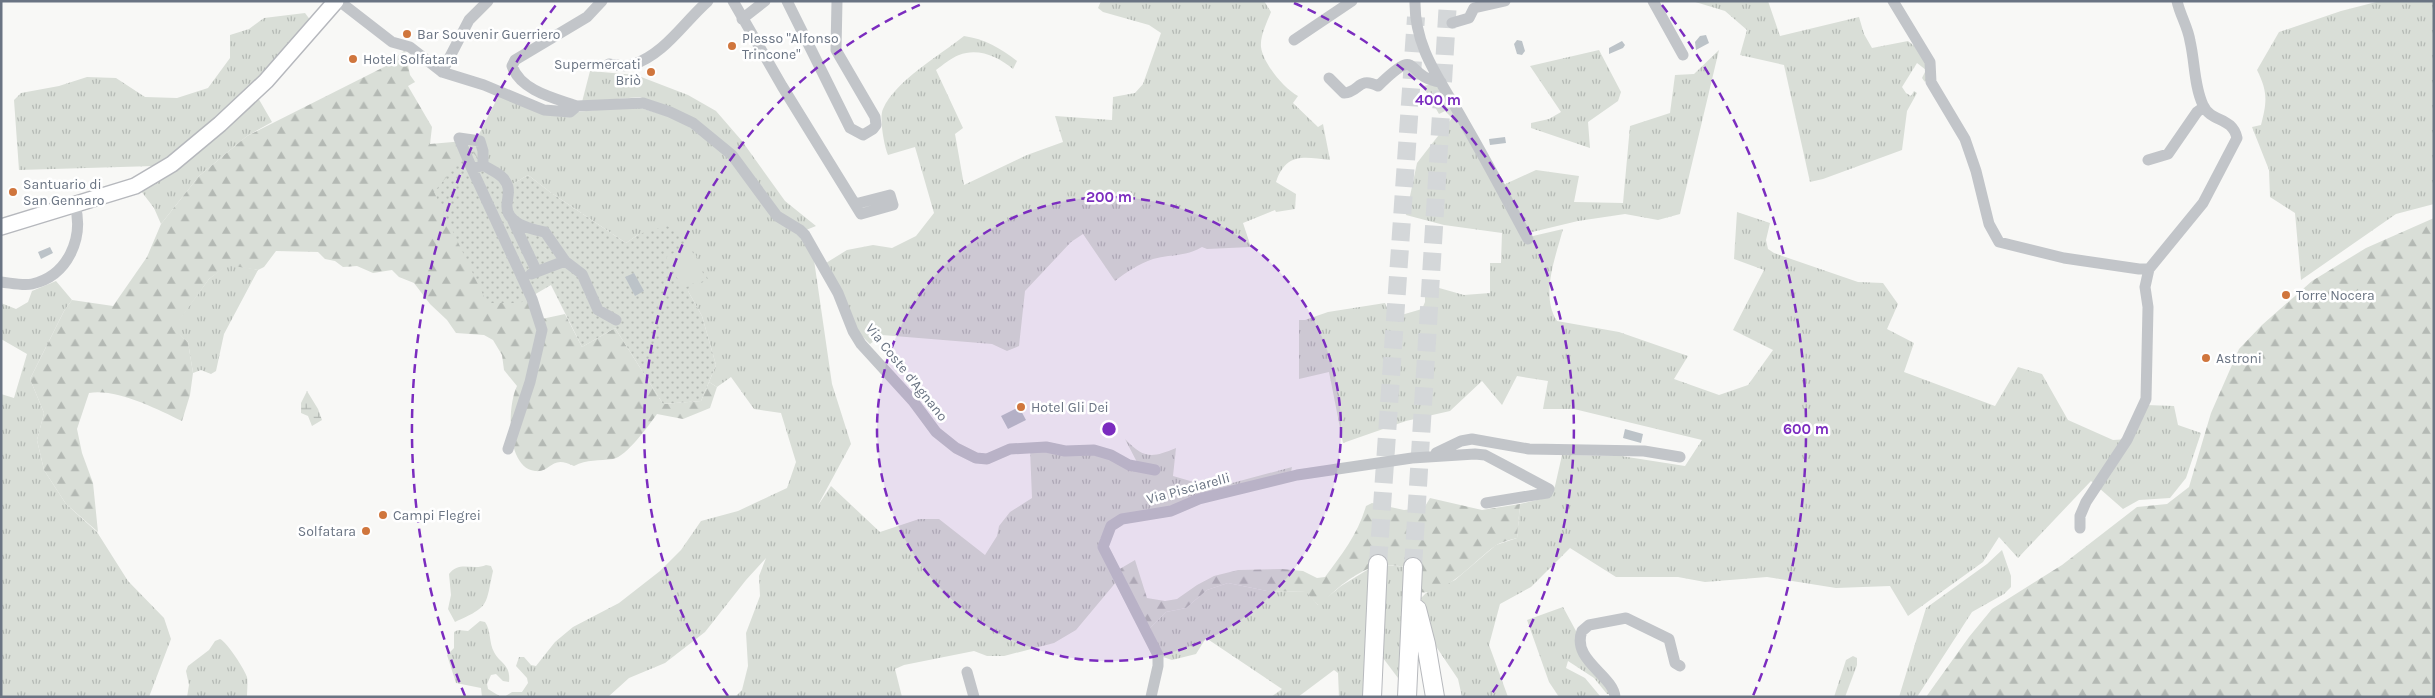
<svg xmlns="http://www.w3.org/2000/svg" width="2435" height="698" viewBox="0 0 2435 698" font-family="Karla,sans-serif">
<style>
.grass{fill:url(#grass-tufts)}
.forest{fill:url(#forest-firs)}
.wetland{fill:url(#wetland-marsh)}
.park{fill:url(#park-dots)}
.pitch{fill:#d9ded7}
.water{fill:#bcc3c8}
.lines{fill:none;stroke-linecap:round;stroke-linejoin:round}
.highway-tunnel{stroke:#d4d7d9;stroke-width:18;stroke-dasharray:18 9;stroke-linecap:butt}
.major-casing{stroke:#b6b8bd;stroke-width:18}
.highway-casing{stroke:#b7b9bd;stroke-width:20}
.minor{stroke:#c2c5c9;stroke-width:11}
.major{stroke:#fff;stroke-width:15}
.highway{stroke:#fff;stroke-width:18}
.ring{fill:none;stroke:#7b2cbf;stroke-width:2.5;stroke-dasharray:9 6}
.poi-dot{fill:#d0763d;stroke:#fff;stroke-width:2}
.labels{text-anchor:middle;stroke-width:5;stroke-linejoin:round;paint-order:stroke}
.poi-label{font-size:14px;fill:#6a7483;stroke:#fff;text-anchor:start}
.street-label{font-size:14px;fill:#6a7483;stroke:#fff}
.centre{fill:#7b2cbf;stroke:#fff;stroke-width:2.5}
.ring-label{font-size:15px;text-anchor:middle;font-weight:bold;fill:#7b2cbf;stroke:#fff;stroke-width:5;stroke-linejoin:round;paint-order:stroke}
</style>
<defs>
<pattern id="grass-tufts" width="24" height="20" patternUnits="userSpaceOnUse" patternTransform="scale(1.25)"><rect width="24" height="20" fill="#d9ded7"/><path d="M3 7l-1-3M5 7V3M7 7l1-3M15 17l-1-3M17 17v-4M19 17l1-3" fill="none" stroke="#b4b9b4"/></pattern>
<pattern id="forest-firs" width="22" height="20" patternUnits="userSpaceOnUse" patternTransform="scale(1.25)"><rect width="22" height="20" fill="#d9ded7"/><path d="M5 1l3.5 6h-7zM16 11l3.5 6h-7z" fill="#b4b9b4"/></pattern>
<pattern id="wetland-marsh" width="20" height="14" patternUnits="userSpaceOnUse" patternTransform="scale(1.25)"><rect width="20" height="14" fill="#d9ded7"/><path d="M1 5h8M5 5V1M11 12h8M15 12V8" fill="none" stroke="#b4b9b4"/></pattern>
<pattern id="park-dots" width="8" height="8" patternUnits="userSpaceOnUse" patternTransform="scale(1.25)"><rect width="8" height="8" fill="#d9ded7"/><path d="M2 2h.1M6 6h.1" fill="none" stroke="#b4b9b4" stroke-width="1.8" stroke-linecap="round"/></pattern>
</defs>
<rect width="100%" height="100%" fill="#f8f8f6"/>
<path class="grass" d="M1101 1H1264L1271 12C1267 22 1260 36 1261 47 1263 63 1284 89 1298 96L1293 103 1318 127 1323 124 1330 160C1304 157 1286 152 1276 182L1296 194 1295 209 1276 212 1275 210 1243 223 1251 247 1207 249 1202 247C1186 257 1170 254 1153 259 1139 264 1126 272 1115 281L1083 234 1071 242 1025 291 1019 346 1007 351 992 344 882 335 870 344 859 333 826 263 847 250 873 245 892 248 916 236 934 213 915 147 888 155C884 146 879 117 883 109 896 80 939 56 964 36 985 39 1000 48 1017 61L1013 69C999 57 978 47 959 55 951 58 943 65 936 70L963 128 955 134 964 185 1027 155 1063 142 1055 116 1112 120 1113 97 1135 93 1143 84 1161 33 1149 25 1103 12 1098 8Z
M1692 1H1768L1780 36 1859 17 1864 34 1872 48 1908 41C1920 50 1936 65 1925 82L1922 78 1926 70 1917 63 1902 87 1906 93 1911 96 1914 91 1917 93 1907 111 1902 150 1823 179 1810 182 1784 65 1740 55 1747 30 1725 11Z
M2380 1H2434V204L2396 214 2301 280 2295 213 2270 197 2269 170 2252 127 2261 125C2267 102 2268 92 2257 70L2279 32 2341 11Z
M305 13 311 21 257 79 180 151 154 166 19 170 14 100 21 93 59 86 87 77 116 78 145 97 177 98 208 88 230 58V35L249 29 264 18Z
M1599 50 1621 92 1618 101 1588 122 1590 148 1531 128V123L1549 119 1561 112 1530 66Z
M1719 50 1680 214 1658 220 1625 214 1578 221 1528 233 1501 186 1536 170 1579 176 1574 202 1623 203 1630 126 1670 113 1675 75 1694 74Z
M590 71 636 75 688 95 716 111 742 141 785 201 816 226 806 230 778 212 691 119 640 97 582 102Z
M1439 83 1532 240 1533 236 1563 229C1556 256 1540 295 1557 321L1619 332 1688 356 1674 379 1719 395 1748 385 1773 350 1733 330 1764 270 1734 259 1737 212 1770 223 1766 240 1768 249 1774 253 1858 282 1883 283 1898 304 1887 329 1914 343 1904 372 1995 406 2018 367 2042 374 2068 420 2113 440 2129 439 2146 405 2174 406 2178 425 2201 433 2186 478 2170 498 2139 500 2123 509 2091 481 2018 558 1999 537 1983 562 1908 616 1890 586 1836 588 1767 577 1705 582 1678 577H1616L1570 548 1531 587 1500 604 1489 645 1508 697H1462L1458 679 1435 645 1421 598 1426 593 1455 580 1496 545 1517 538 1520 504 1550 497 1555 486 1562 455 1621 456 1685 466 1702 440 1574 409H1543L1548 381 1517 376 1502 405 1482 381 1450 411 1406 421 1343 443 1329 372 1299 379V320H1305L1328 312 1385 303 1391 318 1422 309 1425 302V284L1464 295 1490 293V263H1501L1502 233 1444 225 1406 215 1417 163 1452 118 1445 111 1439 114 1423 86Z
M499 95 548 115 634 106 680 120 731 158 798 232 814 260 832 384 851 444 817 507 831 486 880 532 919 519H939L985 555 997 536 999 526 1010 512 1032 498 1030 449 1091 453 1140 468 1125 439C1144 459 1152 458 1176 448L1173 476 1211 487 1221 486 1292 467 1291 472 1168 509 1124 516 1100 539 1117 581 1076 630 1054 643 1004 656H987L974 651 904 665 895 669 902 697H735L742 690 748 666 746 633 760 596 759 576 766 558 746 580 705 632 665 663 629 678 608 697H504L512 692H522L528 683 527 678 516 666 519 657H524L531 665 536 666 555 642 573 627 619 603 660 571 681 550 701 521 738 511 787 488 796 462 781 413 754 409 731 377 717 387 709 382 716 365 702 316 688 291 639 234 626 243 550 192 528 175 511 185 481 162 476 140Z
M257 96 272 122 247 136 199 176 161 224 154 208 141 191Z
M228 264 258 270 224 334 216 371 211 374 201 370 193 373 188 342 172 329 209 279Z
M56 281 72 300 64 311 30 379 44 413 37 440 44 470 66 504 97 532 128 581 164 618 171 639 149 697H1V394L14 398 27 354 1 339V303L16 309 28 302 32 291Z
M2002 550 2011 576V587L2004 594 1972 612 1917 697H1899L1926 608 1987 564Z
M486 565 491 566 493 571C485 607 490 606 455 622L448 609 451 595 449 574C459 560 473 571 486 565Z
M1383 565 1409 567 1398 678 1383 658 1381 648 1386 577Z
M1372 567 1364 697H1339L1338 673 1334 670 1298 697H1271L1282 689 1206 638 1196 654 1172 660 1163 657 1150 628 1166 612 1186 608 1207 590 1228 583 1267 591 1307 592 1318 605 1341 586Z
M1563 607 1610 694H1607L1594 678 1568 661 1566 668 1585 678 1600 696 1559 697 1549 682 1527 620Z
M480 621 485 622C491 630 489 643 494 652 500 664 511 664 509 682L503 681 496 674 491 675 487 684 488 689 501 697H482L481 688 456 683 447 655 454 648V632L458 630 468 631Z
M220 639C227 642 245 670 247 677 248 682 247 691 247 697H187L189 685 186 671 188 666 209 650 215 641Z
M1853 656 1857 658V665L1845 697H1834L1846 660Z"/>
<path class="forest" d="M405 50 410 75 415 82 408 86 432 127 430 144 476 140 537 320 565 314 582 347 615 328 663 404 701 401 709 382 717 387 710 408 683 419 657 414C649 425 626 457 613 459 599 461 587 459 574 466 550 454 552 473 535 471 506 468 507 406 517 386L504 370 502 355 493 340 484 335 456 333 447 320 430 304 414 283 399 277 392 270 373 273 357 266 343 267 335 261 325 259 318 252 276 251 264 267 258 270 228 265 209 279 173 329 188 342 193 373 190 395 182 421C157 409 116 388 89 393L77 429 82 453 93 483 98 532 66 504 44 470 37 440 44 413 30 379 64 311 72 300 113 306 147 257 161 224 199 176 247 136 384 67Z
M2434 218V697H1926L1969 637 1992 609 2062 565 2137 507 2167 504 2189 487 2211 413 2239 349 2262 325 2312 281 2366 248Z
M1430 498 1482 510 1520 504 1517 538C1510 540 1501 542 1495 546 1475 560 1445 597 1419 592L1416 567C1403 567 1386 563 1373 567 1359 571 1330 591 1324 604L1318 605 1306 592 1267 591 1228 583 1207 590 1186 608 1166 612 1150 628 1118 570 1135 560 1147 598 1165 601 1177 599 1197 585 1214 576 1238 570 1282 569 1303 571 1317 578 1325 577C1342 554 1358 534 1366 506L1372 503 1404 510 1424 508Z"/>
<path class="wetland" d="M307 391 318 409 322 420 312 426 308 416 301 413V403Z"/>
<path class="park" d="M470 149 481 162 511 185 528 175 550 192 626 243 639 234 667 226 686 236 708 279 688 291 702 316 716 365 701 401 663 404 615 328 582 347 551 285 520 303H487L434 192Z"/>
<path class="pitch" d="M689 245 705 277 683 289 666 257Z"/>
<path class="water" d="M1706 35 1709 43 1696 50 1695 42 1700 36Z
M1517 40 1522 41 1525 51 1522 55 1517 54 1514 44Z
M1622 41 1625 45 1623 48 1609 54V48Z
M1505 137 1506 143 1490 145 1489 139Z
M50 247 53 253 41 259 38 252Z
M634 273 644 291 635 296 625 277Z
M1019 407 1026 420 1008 429 1001 416Z
M1625 429 1643 434 1641 443 1623 438Z"/>
<g class="lines">
<path class="highway-tunnel" d="M1378 564 1416 17
M1413 567 1448 1"/>
<defs>
<path id="major" d="M1 227 135 186 172 164 220 124 266 81 336 1"/>
<path id="highway" d="M1417 609 1426 644 1435 697
M1372 697 1378 564
M1407 697 1413 567"/>
</defs>
<use href="#major" class="major-casing"/>
<use href="#highway" class="highway-casing"/>
<path class="minor" d="M339 1 392 42 410 47 442 72 484 85 544 110 570 112 577 106 643 103 670 112 693 123 732 155 777 216 800 230 805 235 838 293 853 331 861 344 913 401 936 432 956 448 976 458 987 459 1010 449 1046 447 1065 451 1094 450 1111 455 1129 465 1155 470
M733 1 782 86 861 214 893 205 890 195 855 204
M787 1 850 128 863 135 873 129 876 125 875 117 836 50 837 1
M1415 1C1414 50 1443 83 1465 124 1487 162 1507 200 1528 239
M1653 1 1683 55
M1893 1 1930 62 1931 82 1965 139 1976 171 1989 224 1999 242 2064 258 2139 269H2149L2203 203 2237 138C2232 116 2211 123 2203 105 2194 86 2195 62 2190 41 2188 27 2180 15 2177 1
M742 19 765 1
M1452 23 1469 18 1474 8 1505 1
M1294 40 1352 1
M609 64C616 65 626 67 632 65 665 54 683 23 708 1
M442 72 469 20 488 1
M1329 78 1344 93C1360 92 1358 76 1378 86 1422 43 1402 77 1441 82
M577 106C554 98 521 91 512 66L515 60 587 17 602 1
M459 138 480 141 483 151V165L472 169Z
M2148 160 2168 154 2197 112 2204 107
M483 165C489 169 499 173 503 178 511 187 508 194 507 204 505 224 531 229 545 232L565 261 582 274 598 310 616 320
M472 169 532 299 542 330 530 382 508 449
M513 221 537 272
M531 274 565 261
M1 282C11 283 23 286 32 284 68 276 84 238 75 205
M1436 453 1461 441 1472 439 1529 449 1644 451 1680 457
M2080 528V516L2086 502 2127 440 2146 399 2148 307 2145 287 2149 269
M967 672 974 697
M1151 697 1158 666V655L1103 547 1111 526 1122 519 1171 511 1199 499 1297 475 1412 458 1475 454 1485 455 1549 489 1547 493 1486 503
M1615 697C1613 675 1571 660 1582 631L1589 625 1626 618 1669 639 1675 663 1680 666"/>
<use href="#major" class="major"/>
<use href="#highway" class="highway"/>
</g>
<circle cx="1109" cy="429" r="232" fill="#7b2cbf" fill-opacity=".12"/>
<g class="ring">
<circle cx="1109" cy="429" r="232"/>
<path d="M728 696A465 465 0 0 1 924 3M1294 3A465 465 0 0 1 1490 696"/>
<path d="M465 696A697 697 0 0 1 556 5M1662 5A697 697 0 0 1 1753 696"/>
</g>
<g class="poi-dot">
<circle cx="407" cy="34" r="5"/>
<circle cx="732" cy="46" r="5"/>
<circle cx="353" cy="59" r="5"/>
<circle cx="651" cy="72" r="5"/>
<circle cx="13" cy="192" r="5"/>
<circle cx="2286" cy="295" r="5"/>
<circle cx="2206" cy="358" r="5"/>
<circle cx="1021" cy="407" r="5"/>
<circle cx="383" cy="515" r="5"/>
<circle cx="366" cy="531" r="5"/>
</g>
<g class="labels">
<g class="poi-label">
<text x="417" y="39">Bar Souvenir Guerriero</text>
<text x="742" y="43">Plesso "Alfonso<tspan x="742" dy="16">Trincone"</tspan></text>
<text x="363" y="64">Hotel Solfatara</text>
<text x="641" y="69" text-anchor="end">Supermercati<tspan x="641" dy="16">Briò</tspan></text>
<text x="23" y="189">Santuario di<tspan x="23" dy="16">San Gennaro</tspan></text>
<text x="2296" y="300">Torre Nocera</text>
<text x="2216" y="363">Astroni</text>
<text x="1031" y="412">Hotel Gli Dei</text>
<text x="393" y="520">Campi Flegrei</text>
<text x="356" y="536" text-anchor="end">Solfatara</text>
</g>
<g class="street-label">
<text transform="translate(907 372) rotate(51)" y="5">Via Coste d'Agnano</text>
<text transform="translate(1188 488) rotate(-15)" y="5">Via Pisciarelli</text>
</g>
</g>
<circle cx="1109" cy="429" r="8" class="centre"/>
<g class="ring-label">
<text x="1438" y="105">400 m</text>
<text x="1109" y="202">200 m</text>
<text x="1806" y="434">600 m</text>
</g>
<rect width="2435" height="698" fill="none" stroke="#6a7483" stroke-width="5"/>
</svg>
